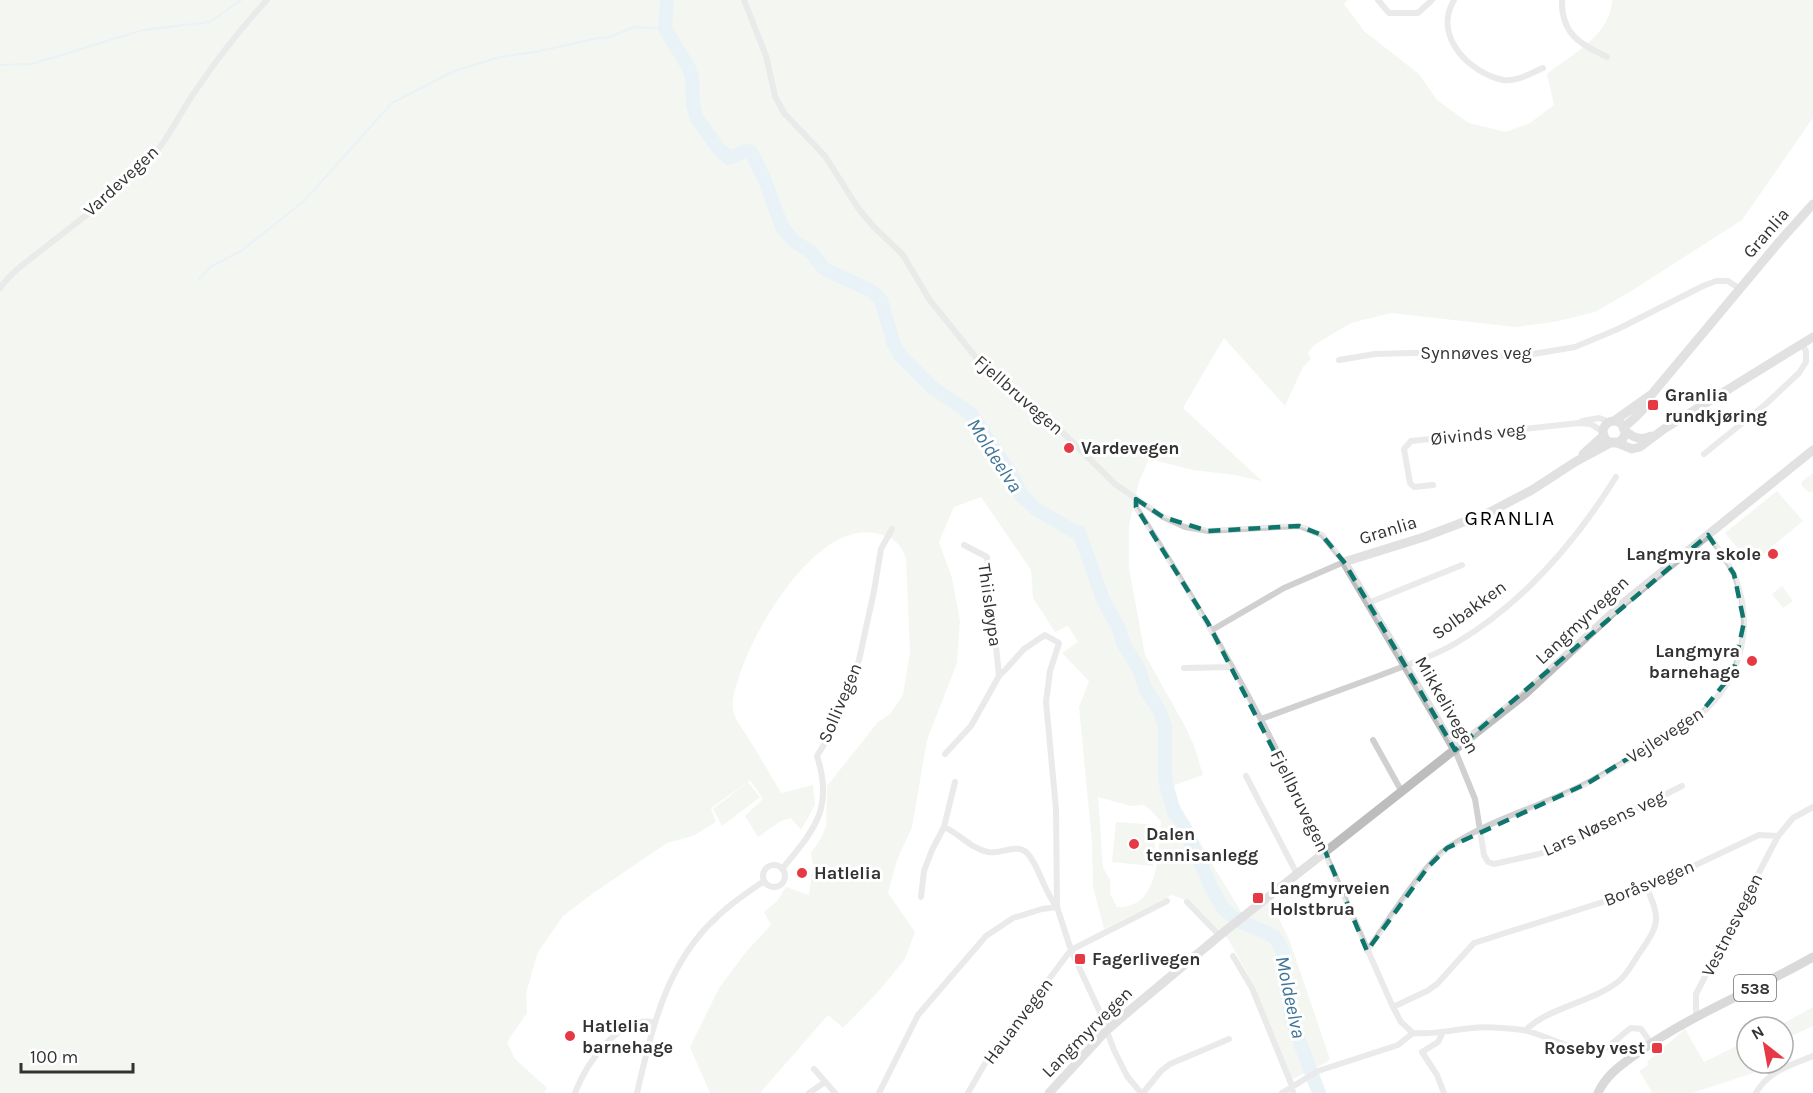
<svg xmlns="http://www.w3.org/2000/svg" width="1813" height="1093" viewBox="0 0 1813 1093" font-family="Karla,sans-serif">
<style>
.green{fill:#e6ecdf;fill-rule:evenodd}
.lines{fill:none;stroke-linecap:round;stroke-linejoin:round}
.stream{stroke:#cfe2ee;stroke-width:2}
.river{stroke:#cfe2ee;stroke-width:14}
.street{stroke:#d0d0d0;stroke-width:6}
.secondary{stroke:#bdbdbd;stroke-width:9}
.primary{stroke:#ababab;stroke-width:9}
.marked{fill:none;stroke:#0f766e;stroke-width:4.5;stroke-dasharray:12 8;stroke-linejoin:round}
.poi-dot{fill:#e63946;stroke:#fff;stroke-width:2}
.labels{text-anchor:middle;stroke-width:6;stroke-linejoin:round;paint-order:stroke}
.shield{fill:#fff;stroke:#707070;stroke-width:1.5}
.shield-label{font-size:16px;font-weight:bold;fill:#333}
.street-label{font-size:18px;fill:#333;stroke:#fff}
.poi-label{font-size:18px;font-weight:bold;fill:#333;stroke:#fff;text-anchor:start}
.water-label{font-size:20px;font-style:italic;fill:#3f7597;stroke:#fff}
.quarter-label{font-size:21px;letter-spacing:1.5px;fill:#000;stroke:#fff}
</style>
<rect width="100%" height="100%" fill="#fff"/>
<path class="green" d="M0 0H1348L1344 4 1364 31 1419 74 1437 100 1469 123 1506 132 1530 123 1554 105 1547 74C1572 54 1611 35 1612 0H1813V118L1742 220 1633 290 1595 312 1554 322 1515 327 1391 313 1351 323 1314 345 1308 353 1311 359 1303 367 1285 406 1224 338 1183 408 1262 481 1234 475 1193 470 1149 459 1139 482 1129 525V568L1145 655 1185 726 1195 748 1203 775 1172 786V791L1208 857 1246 920 1270 901 1289 939 1330 1059 1327 1062 1289 1081 1254 985 1228 939 1190 902 1172 895 1104 929 1093 887 1092 843 1079 707 1089 681 1062 653 1078 642 1068 626 1055 632 1033 598 1031 570 981 497 954 507 939 542 952 578 960 621 957 663 927 740 912 827 897 860 888 893 915 932 905 959 878 992 843 1028 828 1015 760 1093H710L690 1047 719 988 746 952 771 925 764 912 777 901 786 887 809 895 813 865 811 853 821 838 826 826 827 786 878 722 890 714 903 695 910 652 906 559C902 546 896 539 882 535 821 513 755 627 740 674 737 685 731 698 733 710 735 720 743 729 748 738 760 756 770 774 781 793L813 785 815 805 801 830 791 818 781 821 758 837 745 816 763 799 750 780 748 782 760 797 722 826 713 809 748 782 711 808 716 822 693 836 667 843 595 892 563 916 538 952 526 993 527 1013 507 1042 515 1059 547 1088 544 1093H0ZM1098 797 1131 806 1144 805 1151 810 1161 822C1158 852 1160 909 1117 907L1110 894V880L1103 868Z
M1813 473V491L1810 493 1802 486V481Z
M1777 491 1803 521 1751 564 1725 533Z
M1782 586 1793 601 1783 608 1772 594Z
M1116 822 1157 825 1153 866 1112 862Z
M1813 1007V1026L1783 1040V1027H1777Z
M1685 1029 1704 1062 1747 1041V1063H1752L1756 1072 1692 1093H1650L1652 1092 1639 1071 1648 1065 1647 1062Z"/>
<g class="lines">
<path class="stream" d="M0 65 32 64 143 30 210 22 241 0
M199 279 210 267 241 251 303 202 392 103 454 71 500 57 535 52 598 38H606L635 27 665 29"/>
<path class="river" d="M667 0 665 29 689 68 692 78 693 103 696 117 718 148 729 158 746 151 751 152 764 178 782 227 793 240 812 253 824 269 872 291 881 300 894 345 901 356 933 388 971 414 1012 475 1021 495 1036 509 1075 532H1079L1104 602 1118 627 1124 645 1139 669 1145 688 1159 710 1165 726V780L1174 812 1184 826 1212 889 1222 907 1237 920 1274 936 1283 951V972L1292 1021 1319 1093"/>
<path class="street" d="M744 0 766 56 775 96 784 113 825 156 858 208 872 225 903 255 929 299 982 365 1054 424 1115 484 1163 517 1185 527 1208 531 1299 526 1322 535 1344 562 1284 588 1212 630
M1378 0 1389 13H1418L1432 0
M1454 0C1433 36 1468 72 1503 80 1517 82 1531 73 1543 68
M1562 0C1561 34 1580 44 1607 57
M0 288C13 270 31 259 48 245 81 219 117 193 147 162 168 141 179 114 196 90 217 59 241 28 267 0
M1339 360 1375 354 1449 352 1498 356 1533 354 1575 347 1618 329 1703 286 1716 281H1728L1740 289
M1582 421 1599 418 1610 422
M1704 454 1767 403 1799 373 1806 362V351L1802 344
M1433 485 1414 487 1410 483 1404 449 1411 441 1579 423 1591 424 1603 432
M1136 499V507C1180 576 1222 646 1260 718 1310 812 1349 910 1393 1007L1401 1022 1413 1033
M964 545 987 557 999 676
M1368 603 1462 565
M1184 668 1232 667
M1261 719C1301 704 1341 690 1381 675 1406 665 1433 657 1456 643 1522 604 1576 541 1616 477
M1373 740 1402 792
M1455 750 1475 799 1484 855 1488 862 1494 864 1539 854 1568 844 1682 786
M945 754 971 726 999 676 1006 669 1024 649 1045 635 1059 643 1050 671 1046 702 1056 809 1057 907
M1246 776 1297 874
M944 827C959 833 971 849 988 852 1000 855 1018 842 1028 854 1040 868 1043 890 1057 907
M763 876a11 11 0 1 1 22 0a11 11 0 1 1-22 0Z
M782 869C814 830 834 809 817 756L830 735 859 660 874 591 881 549 892 529
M921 897 924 871 932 850 944 827 955 782
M1187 902 1220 936
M1367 951C1387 923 1422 865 1449 847 1488 821 1535 808 1577 788 1600 777 1622 763 1644 750 1662 739 1681 729 1698 716 1740 683 1755 627 1735 577 1729 562 1718 548 1708 535
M1233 956 1252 988 1292 1086 1293 1093
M1393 1007 1427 991 1437 984 1474 943 1647 888 1759 835 1778 836
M1696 1016V994L1778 836 1793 818 1813 807
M1526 1030C1547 1008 1593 1002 1619 981 1628 974 1634 960 1641 951 1660 923 1660 919 1647 888
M1443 1032 1438 1042 1422 1052 1437 1075 1444 1093
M814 1069 835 1093
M575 1093C586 1064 618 1016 654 1022
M637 1093C652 1029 666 963 717 917 731 903 748 892 764 881
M809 1093 825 1082
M879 1093 918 1015 986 936 1013 918 1042 909 1057 907 1071 950 1099 1010 1114 1050 1127 1076 1141 1093
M968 1093 984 1065 1071 950 1167 901
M1143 1093 1161 1071 1170 1064 1229 1039
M1282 1093 1318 1071 1398 1045 1413 1033C1433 1035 1452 1030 1472 1028 1489 1026 1506 1028 1523 1030 1545 1034 1579 1055 1598 1051 1610 1049 1620 1035 1631 1028L1641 1029 1651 1043
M1756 1093C1768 1071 1791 1065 1813 1056"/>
<path class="secondary" d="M1614 421 1652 394 1779 242 1813 204
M1603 432a11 11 0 1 1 22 0a11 11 0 1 1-22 0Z
M1623 428C1633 419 1647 409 1651 396
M1624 430C1634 438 1640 441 1652 436
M1615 442 1632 449 1640 447 1664 429 1813 337
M1583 454 1604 435
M1455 750 1344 562 1424 537 1490 512 1532 490 1575 462 1612 442
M1049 1093 1106 1031 1135 1006 1225 931 1525 694 1621 605 1813 450"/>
<path class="primary" d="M1598 1093C1606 1075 1621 1065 1636 1054 1691 1014 1754 991 1813 957"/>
</g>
<path d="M0 0H1813V1093H0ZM1136 499 1163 517 1208 531 1299 526 1322 535 1344 562 1455 750 1708 535 1734 574 1744 622 1733 673 1699 715 1588 783 1447 848 1428 867 1367 951 1323 846 1208 623 1136 507Z" fill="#fff" fill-opacity=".55" fill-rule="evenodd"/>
<path class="marked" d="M1136 499 1163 517 1208 531 1299 526 1322 535 1344 562 1455 750 1708 535 1734 574 1744 622 1733 673 1699 715 1588 783 1447 848 1428 867 1367 951 1323 846 1208 623 1136 507Z"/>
<g class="poi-dot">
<rect x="1647" y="399" width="12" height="12" rx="3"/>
<circle cx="1069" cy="448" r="6"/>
<circle cx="1773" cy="554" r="6"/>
<circle cx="1752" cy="661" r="6"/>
<circle cx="1134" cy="844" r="6"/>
<circle cx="802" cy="873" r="6"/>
<rect x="1252" y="892" width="12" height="12" rx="3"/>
<rect x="1074" y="953" width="12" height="12" rx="3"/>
<circle cx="570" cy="1036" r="6"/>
<rect x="1651" y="1042" width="12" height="12" rx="3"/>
</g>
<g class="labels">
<rect class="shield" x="1734" y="975" width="42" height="26" rx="4.5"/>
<g class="shield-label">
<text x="1755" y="994">538</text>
</g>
<g class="street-label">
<text transform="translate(121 181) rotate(-43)" y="6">Vardevegen</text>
<text transform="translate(1766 233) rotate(-49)" y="6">Granlia</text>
<text x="1476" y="359">Synnøves veg</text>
<text transform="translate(1019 395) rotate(41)" y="6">Fjellbruvegen</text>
<text transform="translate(1478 434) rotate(-6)" y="6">Øivinds veg</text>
<text transform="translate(1388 530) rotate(-17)" y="6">Granlia</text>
<text transform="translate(990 605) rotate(82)" y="6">Thiisløypa</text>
<text transform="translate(1469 610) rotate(-36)" y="6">Solbakken</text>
<text transform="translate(1582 620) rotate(-43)" y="6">Langmyrvegen</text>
<text transform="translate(840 703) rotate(-67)" y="6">Sollivegen</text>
<text transform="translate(1447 705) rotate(60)" y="6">Mikkelivegen</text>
<text transform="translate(1665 735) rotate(-33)" y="6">Vejlevegen</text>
<text transform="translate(1300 801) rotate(64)" y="6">Fjellbruvegen</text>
<text transform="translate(1604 823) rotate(-25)" y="6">Lars Nøsens veg</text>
<text transform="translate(1649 883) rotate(-22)" y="6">Boråsvegen</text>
<text transform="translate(1732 925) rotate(-63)" y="6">Vestnesvegen</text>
<text transform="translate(1018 1021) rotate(-53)" y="6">Hauanvegen</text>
<text transform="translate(1087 1032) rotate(-45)" y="6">Langmyrvegen</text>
</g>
<g class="poi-label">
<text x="1665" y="401">Granlia<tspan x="1665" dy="21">rundkjøring</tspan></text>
<text x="1081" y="454">Vardevegen</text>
<text x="1761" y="560" text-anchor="end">Langmyra skole</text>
<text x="1740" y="657" text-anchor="end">Langmyra<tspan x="1740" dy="21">barnehage</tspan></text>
<text x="1146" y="840">Dalen<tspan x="1146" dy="21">tennisanlegg</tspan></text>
<text x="814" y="879">Hatlelia</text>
<text x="1270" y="894">Langmyrveien<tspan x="1270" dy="21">Holstbrua</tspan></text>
<text x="1092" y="965">Fagerlivegen</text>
<text x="582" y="1032">Hatlelia<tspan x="582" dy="21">barnehage</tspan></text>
<text x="1645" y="1054" text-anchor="end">Roseby vest</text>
</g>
<g class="water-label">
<text transform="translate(995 455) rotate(57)" y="7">Moldeelva</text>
<text transform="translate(1291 997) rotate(78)" y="7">Moldeelva</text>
</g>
<g class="quarter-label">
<text x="1510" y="525">GRANLIA</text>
</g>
</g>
<g transform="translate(1765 1045) rotate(329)"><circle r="28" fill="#ffffff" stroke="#adadad" stroke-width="1.5"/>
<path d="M0-4.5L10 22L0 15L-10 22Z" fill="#e63946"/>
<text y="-9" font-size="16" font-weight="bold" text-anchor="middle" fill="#333333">N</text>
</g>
<path d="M21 1063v9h112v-9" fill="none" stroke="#333333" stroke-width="3"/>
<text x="30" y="1063" font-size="18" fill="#333333" stroke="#ffffff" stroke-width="4.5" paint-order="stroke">100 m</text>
</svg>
